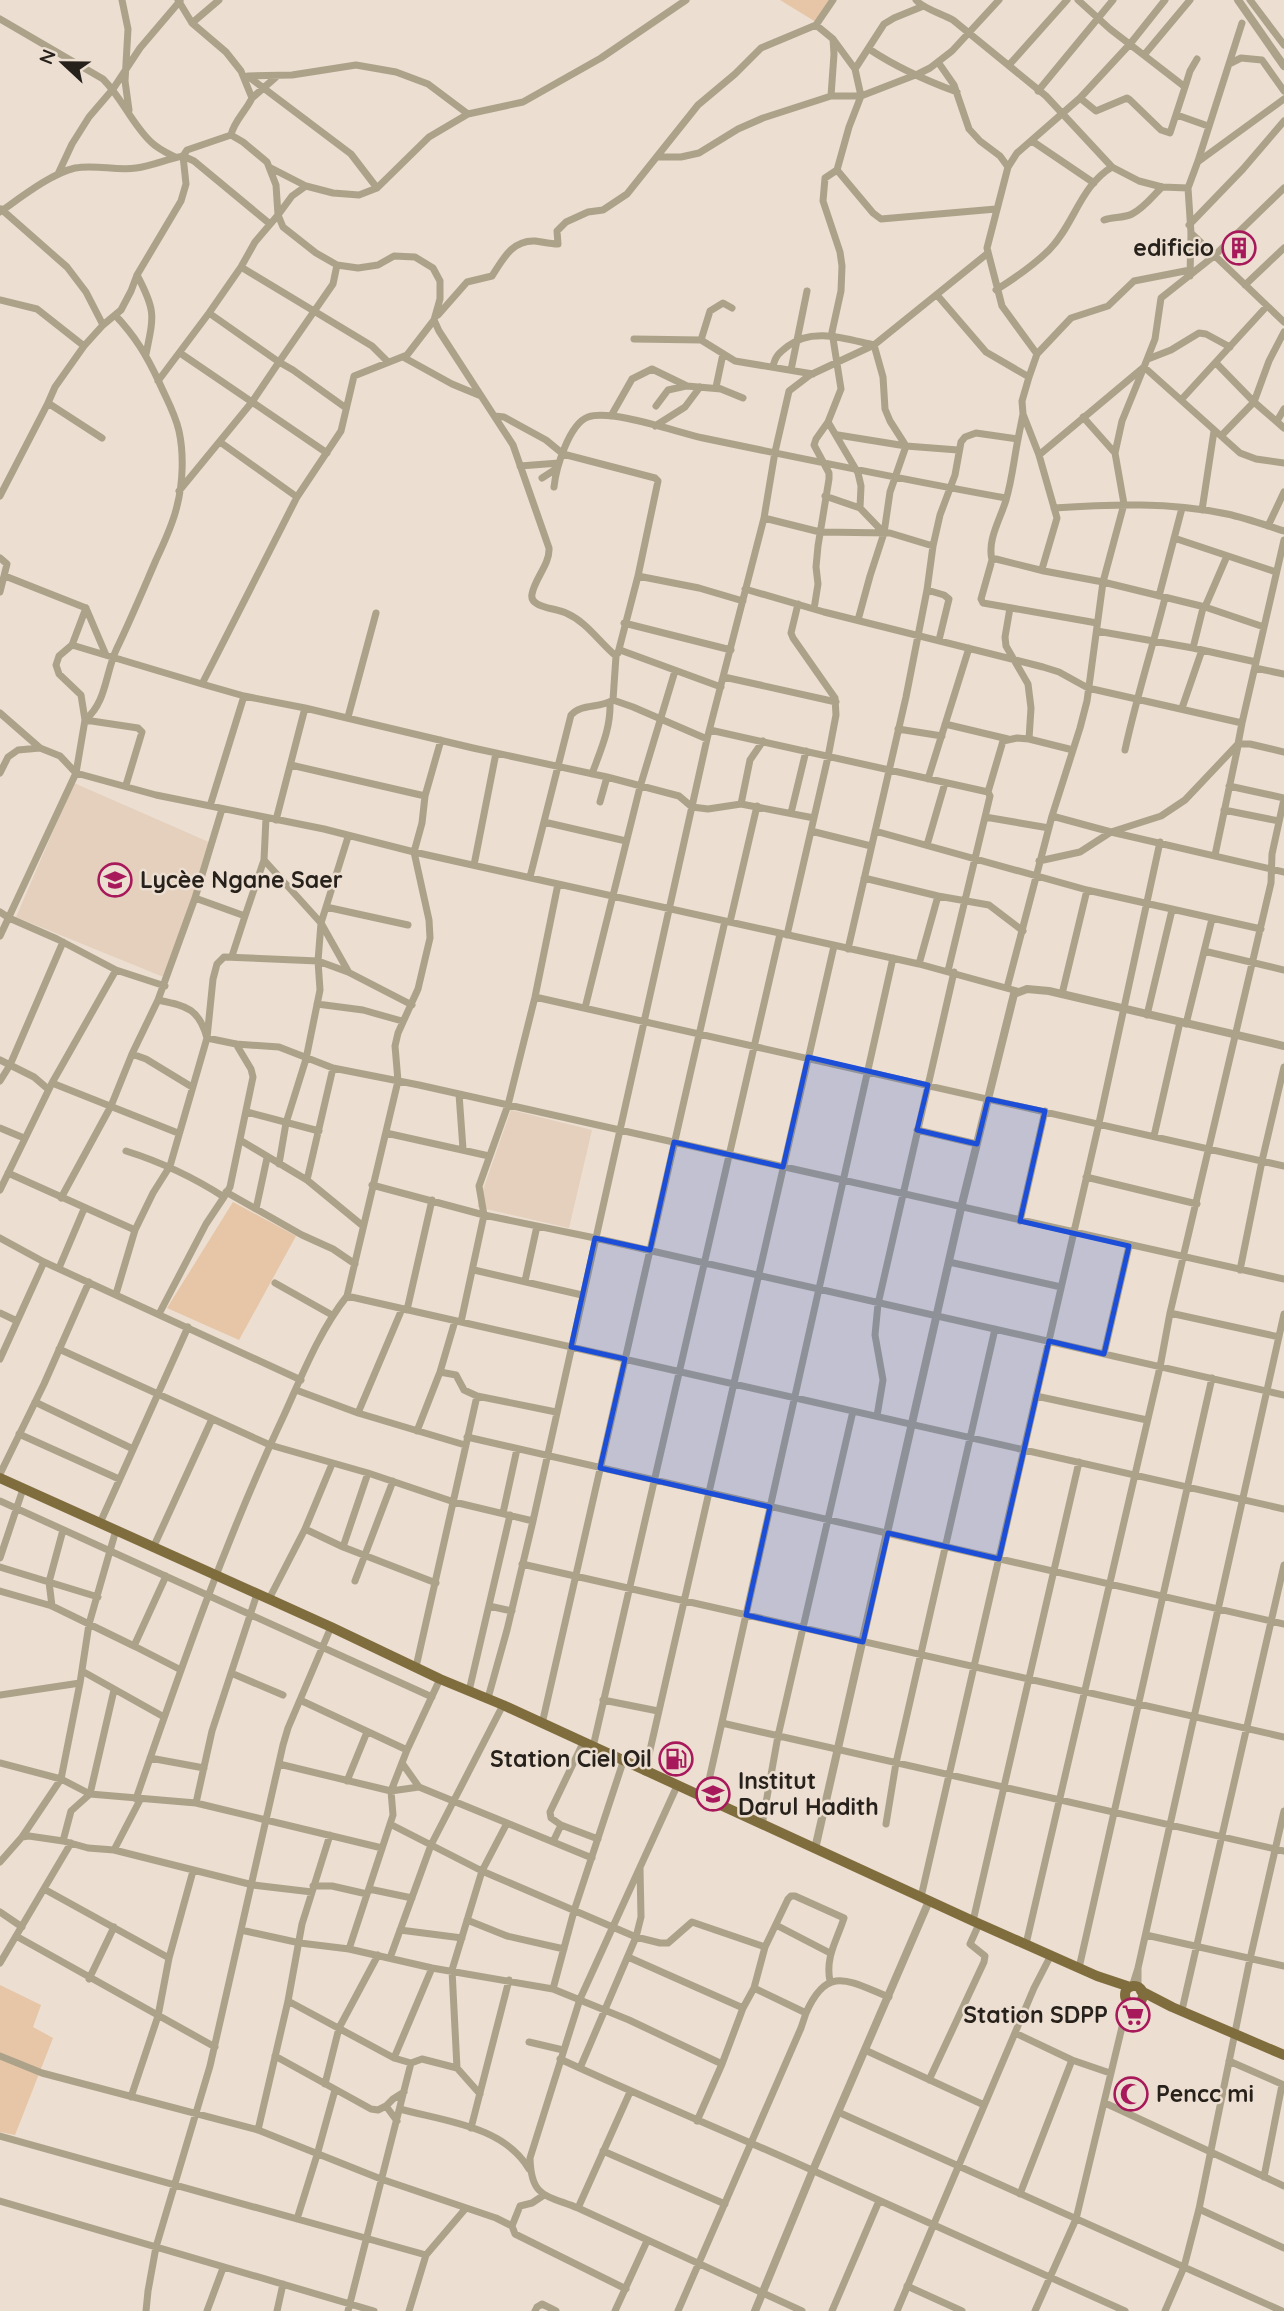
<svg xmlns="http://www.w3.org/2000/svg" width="1284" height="2311" viewBox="0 0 1284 2311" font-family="Quicksand,sans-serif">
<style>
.built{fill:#e4d0bc}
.green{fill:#e6c6a7}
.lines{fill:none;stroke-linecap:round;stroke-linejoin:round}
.minor{stroke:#aca289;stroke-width:7}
.tertiary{stroke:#aca289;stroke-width:8}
.primary{stroke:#806d3e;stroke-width:10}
.marked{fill:#1d4ed8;fill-opacity:0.2;stroke:#1d4ed8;stroke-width:5;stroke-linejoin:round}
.labels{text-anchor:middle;stroke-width:5;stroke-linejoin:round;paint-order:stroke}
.poi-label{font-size:23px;font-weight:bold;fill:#27211c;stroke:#ecded0;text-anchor:end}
</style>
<rect width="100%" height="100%" fill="#ecded0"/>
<path class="built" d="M74 783 211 843 166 978 16 917Z
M511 1110 592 1130 569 1228 477 1207Z"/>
<path class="green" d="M780 0H830L816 22Z
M233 1202 296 1236 239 1340 167 1308Z
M0 1985 41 2005 33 2027 53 2038 15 2135 0 2132Z"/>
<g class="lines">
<path class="minor" d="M122 0 128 29 125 81 129 110
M178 0 192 23 226 52 241 71 252 98C246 111 234 121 231 135L243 142 267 162 276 185 278 215 283 227 316 253 337 265 358 268 378 265 394 256 415 257 433 268 440 281V299L434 320 439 331 513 445 549 548C550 564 535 578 532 594 529 608 557 608 566 613 587 622 599 642 616 656L613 700 633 707 707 739
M916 0C922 8 942 14 953 20L1046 96 1112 167
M1078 0 1110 29 1185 87 1190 71 1197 59
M1250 0 1284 45
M0 19 103 79C122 98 132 124 151 142 158 149 167 153 175 157
M192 23 219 0
M816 25 833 39 834 54 831 96
M869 49C896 67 927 81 957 92
M1144 55 1190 0
M938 62 954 85 969 129 980 141 1000 156 1008 167
M1229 64 1241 58 1262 60 1284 91
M1009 65 1067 0
M855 69 884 24 894 18 921 7
M248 76 292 75 356 65 396 72 428 84 468 114
M249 77 351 154 377 188
M1038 91 1113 0
M252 98 276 77
M1080 98 1096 111 1127 98 1130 100 1161 130 1170 133 1185 87
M1177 115 1208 126
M1032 141 1094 183
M658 157H681L699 153 738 129 763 118 831 96H861L918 74 930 68 952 51 999 0
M1199 161 1284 99
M269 167 306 186
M837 170 873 213 881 219 996 209
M58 174 72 144 89 117 113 89 140 48 180 1
M1188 188 1198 161 1242 23
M1 209 67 267 86 292 103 325
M0 212C20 198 52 173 75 168 95 164 116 171 136 168 152 166 167 159 183 156L194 161 270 224
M1104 220C1113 217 1124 218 1132 214 1144 208 1152 197 1162 187
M1189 225 1243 169 1284 121
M1191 233 1284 322
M241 267 372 346 388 362
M137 275C156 311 154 315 146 354
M1245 285 1284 248
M996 290C1015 278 1033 266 1049 250 1074 225 1080 186 1112 167L1139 181 1162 187 1188 188 1191 233 1190 276
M937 295 986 352 1029 377 1022 401 1023 414 1039 455 1057 518 1042 569
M0 300 37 309 84 346
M732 308 723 303 710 311 701 340 735 361 813 374
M209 313 279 362 333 284 337 265
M438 315 467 282 492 276C503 259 512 240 535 241 543 242 550 244 558 244L557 231 566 222 588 212 603 210 627 194 698 105 735 74 761 48 816 25 833 0
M634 339 701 340
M180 353 327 453
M723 354 716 387 743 398
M1037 354 1002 306 987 248 1008 167 1017 153 1080 98 1130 44 1165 0
M403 357 452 384 481 396
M1148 359 1171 350 1199 333 1206 334 1230 347
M1216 363 1254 402 1284 428
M773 367C775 356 779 353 788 346 812 327 846 339 874 345L883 377 885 409 890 421 906 446 890 492 884 533 870 576 858 620
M791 370 807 291
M1029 377 1037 354 1071 318 1108 306 1134 281 1190 270
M158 381 209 313 241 267 255 242 278 215 292 196 306 186 333 193 359 195 377 188 429 137 468 114 523 102 601 58 686 0
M1181 400 1267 306
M48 403 102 438
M656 406 668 390 686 386
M495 416 504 417 546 440 563 454 655 478 658 481 638 576 699 588 743 601
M611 416 632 379 652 369 687 386 721 389
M1083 417 1115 453
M1277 421 1284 409
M828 422 858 473 861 486 860 508
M655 426 685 407 700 387
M838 435 906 446 958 450
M1221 436 1254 402 1269 361 1284 332
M220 442 297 497
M1039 455 1144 367 1155 339 1161 298 1214 256 1284 188
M520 466 559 463
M542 478 556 469
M554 487C556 468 569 424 588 417 612 409 676 432 703 438 804 459 905 480 1006 498
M179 491 252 402 279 362 293 370 346 408
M0 496 48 403 55 387 84 346 103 325 121 310 131 291 137 275 181 201 186 184 183 156 187 150 231 135
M825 496 860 508 884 533
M1054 508C1112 504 1170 502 1227 514 1246 518 1265 525 1284 531
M1202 510 1214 431
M764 518 820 532 890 533 933 546 940 515 955 475 961 442 965 437 976 433 1018 439 1023 414
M1268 526 1284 492
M1174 538 1276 572
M1227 556 1205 607 1103 582 1124 504 1115 453 1122 421 1144 367 1240 453 1256 459 1284 463
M0 558 7 564 0 592
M992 560C987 540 1000 520 1006 500 1012 480 1014 459 1018 439
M745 589 824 612 1043 667 1059 672 1088 688 1242 723 1238 744H1250L1284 752
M927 590 944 595 949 599 939 640
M1159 596 1182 508
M1205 607 1264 627
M86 608 106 655
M814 609 818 584 816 567 818 546 829 479V473L814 445 816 439 828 422 841 389 832 332 841 291 842 266 840 252 823 201 825 178 837 170 849 127 861 96 855 69 833 39
M624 623 731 650
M1097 631 1193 648 1256 662
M72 645 202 684 297 497 341 431 354 376 407 355 434 320
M1193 648 1203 608
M620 650 721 687
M618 653 638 576
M1255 668 1284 674
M724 677 836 702
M202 684 244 696 305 708
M1182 708 1202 650
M0 713 40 748
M348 717 376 613
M85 720C107 702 105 673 117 648 131 619 143 590 156 560 164 543 173 524 177 506 183 483 184 454 179 431 175 413 166 398 159 382 147 356 135 336 115 315
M85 720 138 728 142 732 126 785
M1242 723 1284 540
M945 724 1008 739
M898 729 942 736
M710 730 988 792 990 796 985 817 948 971
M1029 739 1073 750
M1125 750C1136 699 1152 649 1165 598
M291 765 425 796
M0 773 8 757 18 750 40 748 60 756 76 773 156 795 324 829 414 852 919 964 1017 991
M592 774C601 749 611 728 610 702
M928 779 969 648
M1229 786 1284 798
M988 792 1003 741 1017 738 1029 739 1031 708 1028 684 1006 646 1005 637 1010 608
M600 802 607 777
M741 804 750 760 763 741
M210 806 244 696
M222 809 195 898 158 1000C186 1006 199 1008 207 1038L236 1044 279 1047 333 1068 419 1085 1284 1279
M1224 810 1279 821
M791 813 806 751
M1052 816 1111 832 1284 872
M985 817 1049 828
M266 818 264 860 321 923 348 971
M276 820 305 708 473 748 607 777 679 796 692 807 708 809 741 804 814 818
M544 822 626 841
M811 831 871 846
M875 831 1087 890 1261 929
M927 845 945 783
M1215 855 1238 746
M1039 861 1080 852 1111 832 1161 816 1185 800 1238 744
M474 865 496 753
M530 877 571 715C582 703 599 709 613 700
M864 878 938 896 989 905 1023 931
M195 898 245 916 232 956
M326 907 408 925
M0 912 9 918 57 939 116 970
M245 916 264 860
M730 922 757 806
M787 935 828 757 836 715 835 698 793 638 791 633 798 604
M0 936 76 773 85 720 81 695 59 674 56 665 59 656 72 645 86 608 5 576
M848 949 906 697 927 590 933 546
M1204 951 1284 970
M919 964 938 896
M1007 988 1052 816 1080 728 1087 701 1103 582 1044 571 996 559 992 560 981 599 983 603 1097 623
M1062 994 1087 890
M535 997 1284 1166
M317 1004 363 1010 402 1021
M585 1008 640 787 675 671
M1147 1015 1172 910
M1186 1024 1212 919
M132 1054 146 1059 192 1087
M0 1060 10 1065 0 1081
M52 1083 178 1133
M48 1089 34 1077 10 1065 63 942
M459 1094 463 1149
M247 1112 319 1131
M0 1128 24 1138
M917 1130 977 1144
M386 1133 489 1156
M1154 1136 1180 1022
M240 1140 307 1180 363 1226
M126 1151C161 1162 193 1177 224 1197L206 1224 159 1314
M279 1164 286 1123 306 1059 320 990 318 961 321 923 348 837
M8 1173 135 1230
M1086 1177 1197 1204
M307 1180 333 1068
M372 1185 484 1215 595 1238 1284 1395
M0 1190 52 1083 116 970 165 986
M226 1192 302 1235 333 1249 355 1264
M224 1197 230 1187 253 1077 251 1069 236 1044
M61 1198 111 1106 132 1054 158 1000
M256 1209 267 1158
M1020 1221 1045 1111
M0 1238 44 1262 301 1380
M949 1262 1061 1287
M59 1268 84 1209
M474 1270 582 1295
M1240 1270 1262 1161 1284 1067
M525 1281 537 1226
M275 1283 332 1315
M116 1294 135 1230 153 1193 170 1166 207 1038 213 979 217 964 224 957 318 961 348 972 412 1005
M347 1296 1284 1509
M407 1310 432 1200
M0 1313 17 1321
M1170 1313 1279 1337
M461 1322 484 1215 479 1186 508 1105 535 997 558 884
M59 1349 270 1445 368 1473 454 1502 533 1521
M1104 1354 1129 1246
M0 1359 44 1262
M440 1372 456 1375 464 1390 477 1396 556 1412
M296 1390 358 1413 465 1445
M1036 1396 1147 1420
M35 1402 133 1449
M358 1413 402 1309
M877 1416 883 1380 875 1335 878 1304 954 972
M417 1431 440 1372 455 1321
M19 1434 119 1479
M467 1437 1284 1624
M0 1474 44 1384 89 1282
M0 1501 432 1697
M503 1513 517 1449
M100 1523 188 1327
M305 1529 343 1547 436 1583
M343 1547 368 1473
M153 1548 212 1419
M0 1558 23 1489
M522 1564 1284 1737
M0 1567 98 1597
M355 1581 393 1481
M0 1591 52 1606 134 1646 166 1576
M269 1599 305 1529 332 1464
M52 1606 49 1582 63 1530
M489 1606 512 1611
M134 1646 181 1670
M416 1667 477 1396
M82 1671 164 1717
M231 1673 283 1695
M469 1691 510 1515
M0 1695 80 1683
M488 1698 507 1630 533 1521 707 739 764 518 775 452 789 391 810 375 874 345 988 253
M300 1700 407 1750
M603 1700 658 1711
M722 1723 1284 1851
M542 1724 725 921
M593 1747 780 934
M150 1758 204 1768
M0 1763 61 1779 90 1794 196 1803 382 1848
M402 1763 419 1787
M279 1764 391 1791 419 1787 507 1823 482 1871 452 1970 457 2068
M645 1772 834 946
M347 1781 367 1732
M677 1786 580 1999 530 2158C531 2198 546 2195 578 2208L802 2311
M705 1798 893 958
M136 1799C181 1668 226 1538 285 1413 303 1373 320 1330 347 1296L398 1081 395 1046 398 1033 418 989 430 938 429 920 414 852 422 823 425 796 441 740
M196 1803 212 1731 257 1594
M507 1823 592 1858
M390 1824 482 1871 636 1937 660 1943H668L692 1922 765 1947 788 1899 791 1896H795L844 1918C837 1940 825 1957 830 1981
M886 1824 896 1763 995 1329
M561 1825 598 1839
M762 1825 778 1736 853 1411
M22 1837 61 1779 80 1683 89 1624 116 1530
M63 1841 88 1848 114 1850 253 1885 312 1892
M553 1842 561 1825 551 1818 550 1812 583 1743
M114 1850 140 1800
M0 1862 22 1837 29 1836 63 1841 71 1811 90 1794 114 1690
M313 1886H332L367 1894
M44 1889 169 1958
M369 1889 412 1898
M921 1897 1099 1123 1160 842
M0 1912 22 1927
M467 1920 507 1936 564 1949
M973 1921 1079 1462
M776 1925 830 1953
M241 1930 300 1943 349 1949 432 1968 553 1989 629 2020 722 2064
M400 1930 462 1938
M1146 1935 1284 1966
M16 1936 215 2047
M1026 1944 1160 1367 1170 1313 1271 883 1272 854 1284 799
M349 1949 393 1815 391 1791 407 1750 440 1679
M628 1957 743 2008
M390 1958 431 1845 503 1705
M0 1963 71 1843
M1079 1968 1212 1378
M1138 1968 1284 1314
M89 1979 114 1927
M1132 1987 1138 1968V1988
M754 1988 765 1947
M553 1989 574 1911 623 1762
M1126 2000 1122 2027 1133 2004
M288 2001 394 2058 411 2063 422 2059 457 2068 480 2094
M1182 2010 1284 1565
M1015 2033 1072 2060 1110 2073
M529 2042 563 2050
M865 2050 984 2105
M0 2056 42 2073 258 2130 381 2179 496 2218 512 2226
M275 2056 371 2109 378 2110 386 2106 397 2121
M394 2058 432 1968
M560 2059C644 2098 730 2133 814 2171 918 2217 1021 2265 1125 2311
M1229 2061 1284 2085
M580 2068 636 1937 641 1917 640 1868
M929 2080 984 1962 985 1956 970 1944 979 1924
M325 2084 339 2028 378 1955
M131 2097 158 2016 169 1958 193 1871
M1105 2103 1284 2186
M386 2106 393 2099 404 2092
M400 2109C444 2121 504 2126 529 2169
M838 2112 1282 2311
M697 2121 722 2064 743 2008 754 1988 806 2013C827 1964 849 1981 889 1997
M471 2128 509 1980
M258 2130 288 2001 302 1924 330 1835
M0 2136 426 2255
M603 2151 725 2204
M1264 2177 1282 2085
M1020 2194 1072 2060
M544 2195 532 2203 520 2206 512 2226 515 2234 626 2289
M0 2201 374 2311
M578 2208 630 2092
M1199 2209 1284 2248
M297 2219 317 2155 335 2090
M907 2286 962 2311
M146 2311 148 2291 156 2247 210 2066 283 1745 288 1728 331 1627
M207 2311 223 2268
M277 2311 283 2284
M348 2311 411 2063
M409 2311 426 2255 466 2208
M535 2311 537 2307 542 2304 556 2311
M615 2311 647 2241
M678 2311 801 2028 806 2013
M832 2311 879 2201
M897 2311 1034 1988 1051 1955
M1035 2311 1076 2219 1122 2027
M1165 2311 1184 2267 1199 2209 1250 1959 1284 1811"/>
<path class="tertiary" d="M1238 0 1284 66
M815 1849 961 1208 1014 994 1027 989 1049 991 1284 1046
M755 2311 813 2170 929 1901"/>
<path class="primary" d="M0 1478 331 1627 440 1679 503 1705 973 1921 1097 1976 1130 1987
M1125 1995a9 9 0 1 1 18 0a9 9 0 1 1-18 0Z
M1141 1991 1172 2007 1284 2055"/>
</g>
<path class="marked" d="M808 1057 928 1085 917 1130 977 1144 988 1099 1045 1111 1020 1221 1129 1246 1104 1354 1049 1341 999 1559 888 1533 863 1642 746 1615 770 1507 600 1468 625 1359 571 1347 595 1238 650 1250 674 1142 783 1167Z"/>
<defs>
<symbol id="building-ring" viewBox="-11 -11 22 22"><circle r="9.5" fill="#ecded0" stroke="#a7195b" stroke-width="1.5"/><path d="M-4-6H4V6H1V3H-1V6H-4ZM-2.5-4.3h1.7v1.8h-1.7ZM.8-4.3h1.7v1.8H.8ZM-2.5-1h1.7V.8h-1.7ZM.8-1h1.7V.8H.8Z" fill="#a7195b"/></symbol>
<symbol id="school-ring" viewBox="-11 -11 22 22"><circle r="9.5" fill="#ecded0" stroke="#a7195b" stroke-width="1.5"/><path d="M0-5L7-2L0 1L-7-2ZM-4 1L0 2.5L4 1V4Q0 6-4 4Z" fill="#a7195b"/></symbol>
<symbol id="fuel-ring" viewBox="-11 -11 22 22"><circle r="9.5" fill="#ecded0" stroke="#a7195b" stroke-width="1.5"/><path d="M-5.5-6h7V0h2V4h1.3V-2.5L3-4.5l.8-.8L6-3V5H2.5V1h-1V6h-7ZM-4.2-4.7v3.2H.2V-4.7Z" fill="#a7195b"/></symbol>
<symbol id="supermarket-ring" viewBox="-11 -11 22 22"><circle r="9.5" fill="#ecded0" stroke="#a7195b" stroke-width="1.5"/><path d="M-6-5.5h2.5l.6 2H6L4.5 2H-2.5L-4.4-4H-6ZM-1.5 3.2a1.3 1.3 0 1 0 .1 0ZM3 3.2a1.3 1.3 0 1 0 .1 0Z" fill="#a7195b"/></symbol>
<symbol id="mosque-ring" viewBox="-11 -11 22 22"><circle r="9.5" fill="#ecded0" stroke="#a7195b" stroke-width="1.5"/><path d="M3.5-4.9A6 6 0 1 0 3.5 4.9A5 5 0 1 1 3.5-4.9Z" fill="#a7195b"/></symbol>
</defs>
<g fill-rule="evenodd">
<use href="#building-ring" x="1220" y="229" width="38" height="38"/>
<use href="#school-ring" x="96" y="861" width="38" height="38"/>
<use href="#fuel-ring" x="657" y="1740" width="38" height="38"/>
<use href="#school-ring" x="694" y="1775" width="38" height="38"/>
<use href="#supermarket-ring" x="1114" y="1996" width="38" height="38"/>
<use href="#mosque-ring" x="1112" y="2075" width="38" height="38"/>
</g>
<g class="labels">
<g class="poi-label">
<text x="1214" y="256">edificio</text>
<text x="140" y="888" text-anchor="start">Lycèe Ngane Saer</text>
<text x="652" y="1767">Station Ciel Oil</text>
<text x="738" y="1789" text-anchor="start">Institut<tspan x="738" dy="26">Darul Hadith</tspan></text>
<text x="1108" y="2023">Station SDPP</text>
<text x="1156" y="2102" text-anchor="start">Pencc mi</text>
</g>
</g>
<g transform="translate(63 63) rotate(292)" stroke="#ecded0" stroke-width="5" paint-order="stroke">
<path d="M0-5L12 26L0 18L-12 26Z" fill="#27211c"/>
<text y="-10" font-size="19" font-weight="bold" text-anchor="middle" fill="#27211c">N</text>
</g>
</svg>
